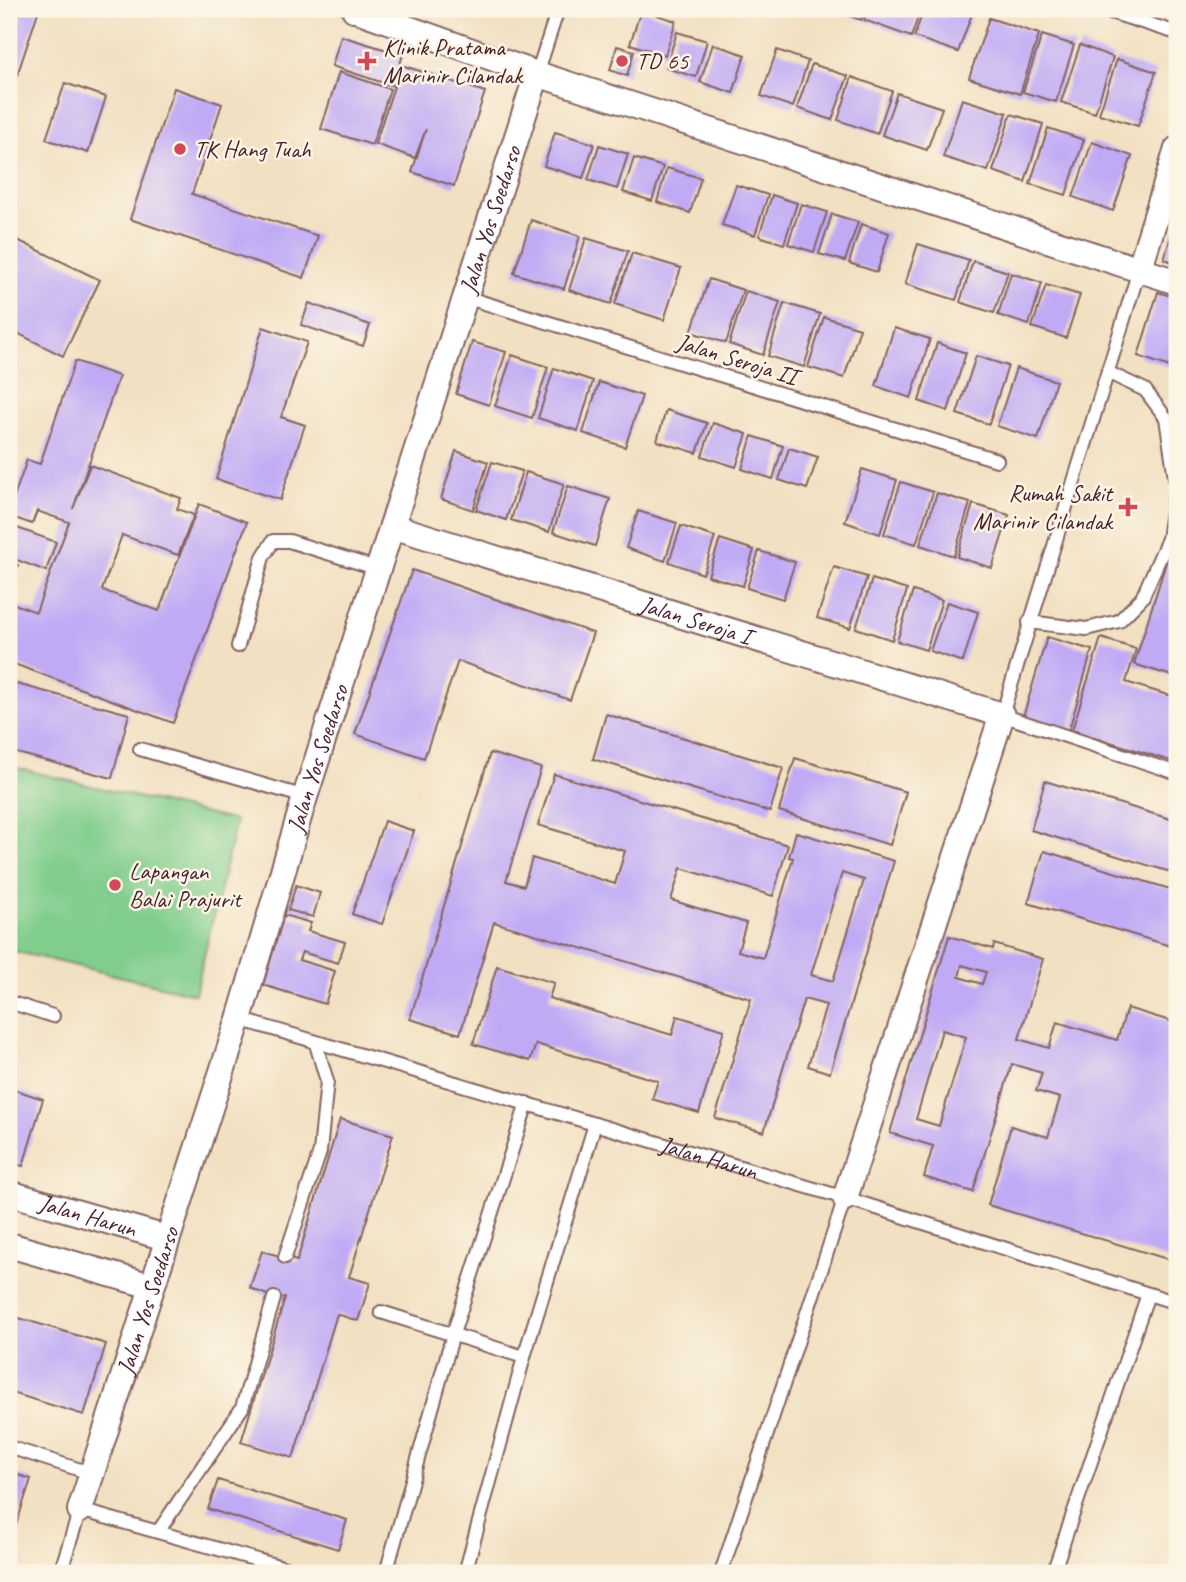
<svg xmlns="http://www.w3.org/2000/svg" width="1186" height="1582" viewBox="0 0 1186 1582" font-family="Caveat,sans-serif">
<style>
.green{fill:#80cd8c;stroke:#65765c;stroke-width:2}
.building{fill:#c0aaf5;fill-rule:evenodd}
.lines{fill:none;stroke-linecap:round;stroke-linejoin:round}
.service-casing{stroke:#846360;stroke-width:16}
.minor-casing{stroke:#846360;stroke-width:28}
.service{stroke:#fff;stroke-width:12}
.minor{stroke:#fff;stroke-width:24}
.poi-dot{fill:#d1495b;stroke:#fcf5e5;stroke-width:2.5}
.labels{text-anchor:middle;stroke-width:5;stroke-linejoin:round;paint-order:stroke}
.poi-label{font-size:24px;fill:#4a1f2b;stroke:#fcf5e5;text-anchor:start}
.street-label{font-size:24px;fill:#4a1f2b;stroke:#fcf5e5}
</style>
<rect width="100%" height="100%" fill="#fcf5e5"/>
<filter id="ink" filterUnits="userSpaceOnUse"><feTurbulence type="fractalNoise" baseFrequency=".0143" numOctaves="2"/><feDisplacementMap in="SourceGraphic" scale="14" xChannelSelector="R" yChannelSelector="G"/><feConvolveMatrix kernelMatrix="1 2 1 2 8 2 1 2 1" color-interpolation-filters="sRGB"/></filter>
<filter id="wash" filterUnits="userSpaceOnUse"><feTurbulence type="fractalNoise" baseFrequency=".00686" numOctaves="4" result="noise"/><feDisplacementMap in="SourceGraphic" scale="28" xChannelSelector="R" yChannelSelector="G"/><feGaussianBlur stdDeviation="1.57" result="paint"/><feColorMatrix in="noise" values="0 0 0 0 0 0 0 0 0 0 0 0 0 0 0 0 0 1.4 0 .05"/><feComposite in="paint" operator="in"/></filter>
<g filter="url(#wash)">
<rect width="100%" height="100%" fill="#f1e0c1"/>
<path class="green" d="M9 766 236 821 195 994 9 950Z"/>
<g id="blocks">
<path class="building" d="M9 9H39L9 100Z
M831 9H865L861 20Z
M868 9H921L911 37 864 20Z
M924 9 973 11 958 52 914 37Z
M641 10 676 21 665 55 630 44Z
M989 18 1039 34 1020 94 969 78Z
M677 32 707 41 696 77 666 68Z
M1042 35 1074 45 1056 102 1023 92Z
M341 36 403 55 393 86 332 66Z
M713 44 745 55 733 93 700 82Z
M1080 45 1113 57 1095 113 1061 102Z
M617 46 634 51 627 76 610 70Z
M777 50 808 61 793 107 761 96Z
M1117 59 1156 72 1138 126 1099 114Z
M812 64 848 76 832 120 797 108Z
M401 65 485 92 454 186 412 172 426 129 415 158 375 144Z
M339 72 390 89 372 145 321 129Z
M852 77 892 91 877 134 838 120Z
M65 83 106 97 88 153 46 139Z
M174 88 222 104 192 194 318 236 304 278 130 219Z
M897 93 942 108 927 150 882 135Z
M962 99 1007 113 988 171 943 157Z
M1011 114 1043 124 1025 182 993 171Z
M1048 128 1084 140 1066 195 1030 184Z
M555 132 594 144 583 178 544 166Z
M1092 142 1132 156 1113 211 1073 197Z
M599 145 628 154 617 189 588 180Z
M634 158 663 167 652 201 623 192Z
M667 168 701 178 690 213 657 202Z
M736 185 768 195 755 235 722 225Z
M772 195 797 203 784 244 759 236Z
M801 204 827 212 814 252 788 244Z
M832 214 858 222 845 261 819 254Z
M531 220 580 236 564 289 514 273Z
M861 224 889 233 877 272 849 263Z
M1173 230 1177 231V263L1164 259Z
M9 236 100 280 63 356 9 329Z
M586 238 628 251 611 304 569 290Z
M918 244 969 260 956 300 905 284Z
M632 253 681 268 664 320 615 304Z
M973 261 1008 272 994 313 960 302Z
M1011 273 1042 283 1029 325 998 315Z
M709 279 743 290 726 343 691 332Z
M1046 285 1080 295 1066 338 1032 327Z
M746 291 780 302 763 355 729 344Z
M1158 292 1177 298V354L1173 368 1138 356Z
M309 303 370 325 363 346 301 325Z
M784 303 820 314 804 367 768 356Z
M824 317 860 328 844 378 808 367Z
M263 327 307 342 281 417 305 425 280 500 216 479Z
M894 328 930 339 911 398 876 386Z
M472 342 506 352 489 405 456 394Z
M937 343 966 353 948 411 919 401Z
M512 355 548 367 532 418 495 406Z
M976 356 1008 366 989 424 957 414Z
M75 361 119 376 73 509 90 465 181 498 177 509 194 515 178 555 122 535 102 590 159 611 199 504 247 522 173 723 9 662V613L12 603 36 612 69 522 37 511 32 524 9 516V511L27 460 40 464Z
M554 368 593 381 578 431 538 418Z
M1016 368 1056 381 1038 439 997 426Z
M599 382 642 396 625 447 583 433Z
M666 410 707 423 697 453 657 441Z
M713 423 747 434 736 467 702 456Z
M752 436 783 446 773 479 742 469Z
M789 448 818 457 807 489 779 480Z
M456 451 488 462 473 510 441 499Z
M492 462 522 471 506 520 476 510Z
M862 469 897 480 880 534 845 522Z
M526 472 564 484 549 532 511 520Z
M901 482 933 492 916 544 884 534Z
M568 486 610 499 595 546 553 532Z
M937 493 970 503 954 556 920 545Z
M973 504 1009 515 992 568 957 557Z
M638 511 677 523 665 561 626 548Z
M9 525 56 542 46 571 9 557Z
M681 526 715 537 703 574 669 562Z
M1177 528V660L1172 676 1134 664Z
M720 539 754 550 743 586 708 576Z
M759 551 795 562 783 599 747 588Z
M9 562 18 565 9 591Z
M834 567 867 577 850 628 817 618Z
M412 570 593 633 570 700 458 661 424 758 355 734Z
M872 579 907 590 892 640 856 628Z
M913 591 942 600 926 650 897 641Z
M947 602 978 612 963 662 930 651Z
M1047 637 1092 650 1069 730 1023 717Z
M1101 638 1136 649 1126 682 1177 698V763L1072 730Z
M9 682 129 714 112 778 9 751Z
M606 714 783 768 770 812 593 759Z
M490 753 541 768 506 881 524 886 532 858 615 884 625 851 538 825 554 774 788 845 773 896 681 868 671 900 746 923 738 951 763 958 793 858 789 857 796 832 894 861 830 1073 808 1066 826 1005 804 999 764 1132 715 1118 751 999 494 922 460 1034 410 1019ZM842 873 864 880 833 981 811 975Z
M795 758 906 792 890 845 779 811Z
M1045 781 1177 821V874L1031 830Z
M384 821 414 831 382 924 352 914Z
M1044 851 1177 891V948L1028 903Z
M296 885 320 893 313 917 288 910Z
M284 915 311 923 308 931 345 942 338 963 302 952 299 960 335 971 325 1004 263 985Z
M949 936 993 949 994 944 1043 959 1019 1039 1049 1048 1057 1022 1117 1040 1127 1008 1177 1023V1262L988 1205 1011 1126 1048 1137 1060 1098 1036 1091 1042 1073 1012 1064 973 1192 924 1177 933 1146 890 1133ZM962 965 986 972 982 984 959 977ZM942 1030 966 1037 939 1126 916 1119Z
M497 966 554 983 549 998 672 1035 677 1016 724 1030 699 1113 652 1099 658 1081 536 1044 530 1061 473 1044Z
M9 1088 43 1099 23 1166 9 1162Z
M340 1119 393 1135 349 1277 370 1283 358 1321 337 1314 293 1458 241 1442 285 1298H274L250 1288 262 1251 297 1261Z
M9 1315 106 1344 84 1415 9 1392Z
M9 1472 31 1479 9 1547Z
M218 1480 347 1520 338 1549 208 1509Z"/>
</g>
</g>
<g filter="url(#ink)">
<use href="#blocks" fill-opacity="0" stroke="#846360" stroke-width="2"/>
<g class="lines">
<defs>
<g id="service">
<path d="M1101 9 1177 33"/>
<path d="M537 74 558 9"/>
<path d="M1139 270 1002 715 1177 773"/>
<path d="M465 297 997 460"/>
<path d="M1029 622 1086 629 1119 621 1142 598 1168 539 1176 484 1166 418 1145 390 1109 373"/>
<path d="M238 646 263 557 273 541H289L379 569"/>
<path d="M140 749 305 797"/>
<path d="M9 1002 53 1016"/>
<path id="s1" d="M239 1019 845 1198 1177 1303"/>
<path d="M285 1257 320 1152 327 1081 316 1044"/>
<path d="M381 1312 524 1357"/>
<path d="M9 1447 90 1473"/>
<path d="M158 1532 242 1408 274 1298"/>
<path d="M60 1573 80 1510 303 1573"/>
<path d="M386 1573 453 1334 527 1103"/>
<path d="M465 1573 524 1357 595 1124"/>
<path d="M721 1573 845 1198"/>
<path d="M1053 1573 1148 1294"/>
</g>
<g id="minor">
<path d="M354 9 537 74 1177 282"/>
<path d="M1139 270 1177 149"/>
<path id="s2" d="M392 526 1002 715 845 1198"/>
<path id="s3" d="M9 1193 166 1238"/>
<path d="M9 1245 151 1286"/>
<path id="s4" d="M80 1510 239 1019 305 797 537 74"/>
</g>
</defs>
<use href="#service" class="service-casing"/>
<use href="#minor" class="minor-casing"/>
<use href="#service" class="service"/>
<use href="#minor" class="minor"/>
</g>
</g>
<g class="poi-dot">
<path d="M363.5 50.5h7v7h7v7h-7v7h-7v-7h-7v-7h7z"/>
<circle cx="622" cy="61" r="7"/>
<circle cx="180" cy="149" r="7"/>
<path d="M1124.5 496.5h7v7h7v7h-7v7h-7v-7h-7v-7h7z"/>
<circle cx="115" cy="885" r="7"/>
</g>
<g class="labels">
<g class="poi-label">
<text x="383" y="55">Klinik Pratama<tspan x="383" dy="28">Marinir Cilandak</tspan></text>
<text x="636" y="69">TD 65</text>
<text x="194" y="157">TK Hang Tuah</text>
<text x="1112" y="501" text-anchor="end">Rumah Sakit<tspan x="1112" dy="28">Marinir Cilandak</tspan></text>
<text x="129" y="879">Lapangan<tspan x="129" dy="28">Balai Prajurit</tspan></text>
</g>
<g class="street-label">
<text dy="8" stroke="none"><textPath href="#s4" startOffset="1354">Jalan Yos Soedarso</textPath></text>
<text transform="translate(737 359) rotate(17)" y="8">Jalan Seroja II</text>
<text dy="8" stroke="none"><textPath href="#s2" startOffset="318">Jalan Seroja I</textPath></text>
<text dy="8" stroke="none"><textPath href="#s4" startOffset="788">Jalan Yos Soedarso</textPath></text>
<text dy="8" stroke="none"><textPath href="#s1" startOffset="490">Jalan Harun</textPath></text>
<text dy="8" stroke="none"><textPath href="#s3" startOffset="82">Jalan Harun</textPath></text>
<text dy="8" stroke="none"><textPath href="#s4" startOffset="220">Jalan Yos Soedarso</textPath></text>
</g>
</g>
<rect width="1186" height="1582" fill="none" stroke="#fcf5e5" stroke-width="35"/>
</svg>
